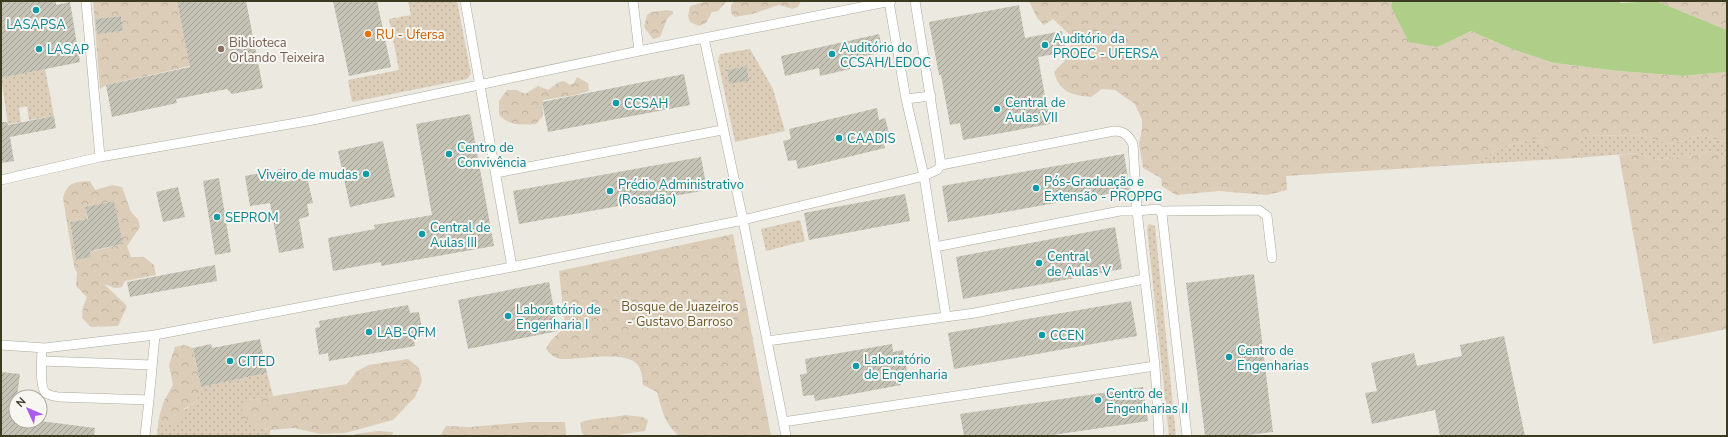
<svg xmlns="http://www.w3.org/2000/svg" width="1728" height="437" viewBox="0 0 1728 437" font-family="'Nunito Sans',sans-serif">
<style>
.grass{fill:url(#grass-dots);fill-rule:evenodd}
.forest{fill:url(#forest-crowns);fill-rule:evenodd}
.water{fill:#afcf89}
.building{fill:url(#building-hatch)}
.lines{fill:none;stroke-linecap:round;stroke-linejoin:round}
.service-casing{stroke:#abaa9b;stroke-width:10}
.service{stroke:#fff;stroke-width:9}
.culture-dot{fill:#0f9aa8;stroke:#f7f6f1;stroke-width:1.5}
.food-dot{fill:#e8710a;stroke:#f7f6f1;stroke-width:1.5}
.education-dot{fill:#8d6e63;stroke:#f7f6f1;stroke-width:1.5}
.labels{text-anchor:middle;stroke-width:4;stroke-linejoin:round;paint-order:stroke}
.culture-label{font-size:13px;fill:#0d838f;stroke:#f7f6f1;text-anchor:start}
.food-label{font-size:13px;fill:#c56008;stroke:#f7f6f1;text-anchor:start}
.education-label{font-size:13px;fill:#785e54;stroke:#f7f6f1;text-anchor:start}
.park-label{font-size:13px;fill:#705b2d;stroke:#f7f6f1}
</style>
<defs>
<pattern id="grass-dots" width="8" height="8" patternUnits="userSpaceOnUse"><rect width="8" height="8" fill="#dccdb9"/><path d="M2 2h.1M6 6h.1" fill="none" stroke="#beb19f" stroke-width="1.8" stroke-linecap="round"/></pattern>
<pattern id="forest-crowns" width="20" height="18" patternUnits="userSpaceOnUse"><rect width="20" height="18" fill="#dccdb9"/><path d="M2 6a3 3 0 1 1 6 0M12 15a3 3 0 1 1 6 0" fill="none" stroke="#beb19f"/></pattern>
<pattern id="building-hatch" width="6" height="6" patternUnits="userSpaceOnUse"><rect width="6" height="6" fill="#c5c3b6"/><path d="M-1 1l2-2M0 6l6-6M5 7l2-2" fill="none" stroke="#a1a094"/></pattern>
</defs>
<rect width="100%" height="100%" fill="#ebe9e0"/>
<path class="grass" d="M408 1H457L471 74 467 79 352 102 348 80 399 70 389 19 411 15Z
M750 49 773 89 785 131 735 142 718 61 720 54ZM747 66 749 81 729 84 727 70Z
M45 69 54 116 29 120 27 106 19 108 21 122 8 124 1 78Z
M1638 135 1670 144 1699 135 1727 142V159L1713 151 1657 160 1635 153 1577 158 1581 136Z
M1538 138 1545 149 1558 159 1476 164 1499 148Z
M800 220 805 241 766 251 761 229Z
M1149 224 1155 226 1176 436H1169L1147 228Z
M267 373 273 396 250 400 254 425 270 430V436H157L159 417 164 424 196 402 201 387Z"/>
<path class="forest" d="M93 1H177L190 66 106 85 100 89ZM121 16 123 31 97 34 95 19Z
M708 1 726 2 718 11 712 12 706 23 699 26 690 22 688 16 690 6Z
M734 1H801L798 7 792 9 779 5 752 14 735 17 731 13V5Z
M1029 1H1392L1391 7 1438 47 1471 31 1512 49 1554 63 1619 71 1682 76 1727 72V142L1699 135 1670 144 1638 135 1582 136 1577 158 1558 159 1545 149 1538 138 1499 148 1476 164 1286 176 1287 190 1267 195 1219 191 1176 195 1162 186 1161 178 1143 168 1139 144 1142 129V120L1135 104 1115 90 1102 89 1091 97C1072 95 1060 93 1054 72L1069 56 1072 37 1053 19 1044 25 1037 18Z
M1656 1H1727V30Z
M668 10 672 11 673 13 667 19 660 37 653 39 644 27 647 15 651 12Z
M577 77 588 83 589 91 575 95 544 100 542 102 543 116 536 124C521 125 510 126 499 115V101L507 90H517L525 94 538 86 548 90 559 82 564 81 570 85 574 83Z
M1713 151 1727 159V329L1653 344 1619 155 1635 153 1657 160Z
M90 181 95 190 112 185 122 187 131 212 138 219 140 227 127 246 131 257H144L154 265 156 275 125 281 122 287 115 288 104 284 127 306 118 326 91 327 82 318 83 307 87 297 76 286 77 273 74 266 63 198C67 182 75 182 90 181ZM114 201 123 244 94 251 85 207ZM85 219 91 257 76 260 70 222Z
M733 234 771 436H679C665 425 661 408 657 392L643 385C642 377 642 370 637 364 624 350 578 360 561 359 554 358 550 354 546 349 551 338 558 335 565 326L559 271Z
M184 345 193 348 201 387 196 402 184 409 186 413C181 422 173 424 164 424L159 417 164 401 173 385 169 365 175 347Z
M408 359 419 368 422 381 415 397 393 420 345 433 320 434 294 428 270 430 254 425 243 418 242 408 250 400 347 384 357 371 369 365Z
M625 415 642 417 648 420 645 431 611 436H585L582 433 580 423C587 418 613 418 625 415Z
M528 422H565L566 434 565 436H440L446 426 470 427Z
M378 431 393 432 392 436H354L355 434Z"/>
<path class="water" d="M1392 1H1617L1621 3 1656 1 1727 30V72L1682 76 1619 71 1554 63 1512 49 1471 31 1438 47 1409 42 1391 7Z"/>
<path class="building" d="M1 1H56V5L70 2 80 62 1 78Z
M177 1H246L263 88 232 94 227 89 176 99 177 103 112 117 106 85 190 67Z
M333 1H377L391 67 349 76Z
M1019 5 1025 38 1062 31 1066 52 1038 57 1050 124 963 140 960 123 950 125 941 75H939L929 22Z
M121 16 123 31 97 34 95 19Z
M879 34 883 52 848 60 850 69 820 76 819 68 785 76 781 56Z
M747 66 749 81 729 84 727 70Z
M684 74 690 105 548 132 542 102Z
M877 108 879 120 885 118 890 137 883 139 885 148 798 169 796 160 788 161 783 141 791 139 789 129Z
M470 114 494 246 381 266V262L333 271 328 238 375 229 374 225 432 215 416 124Z
M54 116 56 128 10 137 14 161 1 163V122H7L8 125Z
M383 141 395 197 350 207 338 151Z
M1124 154 1130 190 948 222 942 186Z
M701 157 707 190 519 224 513 191Z
M281 169 283 182 307 177 313 203 307 204 309 216 299 219 304 248 279 253 270 203 250 206 245 176Z
M219 178 231 252 215 255 203 181Z
M178 187 185 217 163 222 156 192Z
M905 194 910 221 809 240 804 213Z
M114 201 123 244 90 251 91 257 76 260 70 222 88 219 85 207Z
M1115 227 1122 269 963 299 956 257Z
M215 265 217 281 130 297 127 282Z
M1254 274 1273 432 1240 436H1205L1186 283Z
M549 282 558 331 468 349 458 300Z
M1131 301 1137 336 954 369 948 333Z
M408 305 410 313 419 312 423 335 414 337 415 346 329 361 328 353 319 355 315 328 320 327 319 321Z
M1504 336 1525 436H1440L1435 410 1372 424 1365 393 1377 391 1371 363 1414 353 1417 366 1462 356 1460 345Z
M260 339 267 373 201 387 193 348 211 344 212 348Z
M892 344 893 352 903 350 908 375 900 376 901 385 815 401 814 395 803 396 800 375 807 373 805 359Z
M1 372 20 374 14 418H16V421H40L95 428 94 436H1Z
M1143 387 1148 421 1046 436H964L960 414Z"/>
<g class="lines">
<defs>
<path id="service" d="M86 1 100 157
M465 1 512 267
M633 1 639 51
M915 1 941 165
M889 2 906 99 924 176 946 317
M704 38 743 220 786 436
M906 99 931 96
M496 173 722 130
M1 180 100 157 313 120 639 51 891 1
M1161 211 1259 210 1267 216 1272 258
M935 247 1120 211H1137L1155 366 1159 436
M767 341 975 313 1144 279
M1 345 45 348 155 335 512 267 743 220 924 176 937 170 941 165 1114 131C1124 131 1128 135 1133 144L1137 211 1158 209 1162 214 1187 436
M42 348C42 358 39 388 46 393 50 396 55 396 59 397L149 400 155 335
M42 361 152 365
M783 422 1155 366
M145 436 149 400"/>
</defs>
<use href="#service" class="service-casing"/>
<use href="#service" class="service"/>
</g>
<g class="culture-dot">
<circle cx="36" cy="10" r="4"/>
<circle cx="1045" cy="45" r="4"/>
<circle cx="39" cy="49" r="4"/>
<circle cx="832" cy="54" r="4"/>
<circle cx="616" cy="103" r="4"/>
<circle cx="997" cy="109" r="4"/>
<circle cx="839" cy="138" r="4"/>
<circle cx="449" cy="154" r="4"/>
<circle cx="366" cy="174" r="4"/>
<circle cx="1036" cy="188" r="4"/>
<circle cx="610" cy="191" r="4"/>
<circle cx="217" cy="217" r="4"/>
<circle cx="422" cy="234" r="4"/>
<circle cx="1039" cy="263" r="4"/>
<circle cx="508" cy="316" r="4"/>
<circle cx="369" cy="332" r="4"/>
<circle cx="1042" cy="335" r="4"/>
<circle cx="1229" cy="357" r="4"/>
<circle cx="230" cy="361" r="4"/>
<circle cx="856" cy="366" r="4"/>
<circle cx="1098" cy="400" r="4"/>
</g>
<circle class="food-dot" cx="368" cy="34" r="4"/>
<circle class="education-dot" cx="221" cy="49" r="4"/>
<g class="labels">
<g class="culture-label">
<text x="36" y="29" text-anchor="middle">LASAPSA</text>
<text x="1053" y="43">Auditório da<tspan x="1053" dy="15">PROEC - UFERSA</tspan></text>
<text x="840" y="52">Auditório do<tspan x="840" dy="15">CCSAH/LEDOC</tspan></text>
<text x="47" y="54">LASAP</text>
<text x="1005" y="107">Central de<tspan x="1005" dy="15">Aulas VII</tspan></text>
<text x="624" y="108">CCSAH</text>
<text x="847" y="143">CAADIS</text>
<text x="457" y="152">Centro de<tspan x="457" dy="15">Convivência</tspan></text>
<text x="358" y="179" text-anchor="end">Viveiro de mudas</text>
<text x="1044" y="186">Pós-Graduação e<tspan x="1044" dy="15">Extensão - PROPPG</tspan></text>
<text x="618" y="189">Prédio Administrativo<tspan x="618" dy="15">(Rosadão)</tspan></text>
<text x="225" y="222">SEPROM</text>
<text x="430" y="232">Central de<tspan x="430" dy="15">Aulas III</tspan></text>
<text x="1047" y="261">Central<tspan x="1047" dy="15">de Aulas V</tspan></text>
<text x="516" y="314">Laboratório de<tspan x="516" dy="15">Engenharia I</tspan></text>
<text x="377" y="337">LAB-QFM</text>
<text x="1050" y="340">CCEN</text>
<text x="1237" y="355">Centro de<tspan x="1237" dy="15">Engenharias</tspan></text>
<text x="864" y="364">Laboratório<tspan x="864" dy="15">de Engenharia</tspan></text>
<text x="238" y="366">CITED</text>
<text x="1106" y="398">Centro de<tspan x="1106" dy="15">Engenharias II</tspan></text>
</g>
<g class="food-label">
<text x="376" y="39">RU - Ufersa</text>
</g>
<g class="education-label">
<text x="229" y="47">Biblioteca<tspan x="229" dy="15">Orlando Teixeira</tspan></text>
</g>
<g class="park-label">
<text x="680" y="311">Bosque de Juazeiros<tspan x="680" dy="15">- Gustavo Barroso</tspan></text>
</g>
</g>
<rect width="1728" height="437" fill="none" stroke="#3a3b21" stroke-width="4"/>
<g transform="translate(28 409) rotate(314)"><circle r="19" fill="#f7f6f1" stroke="#abab9e"/>
<path d="M0-3L7 15L0 10L-7 15Z" fill="#ac5bee"/>
<text y="-6" font-size="11" font-weight="bold" text-anchor="middle" fill="#3a3b21">N</text>
</g>
</svg>
